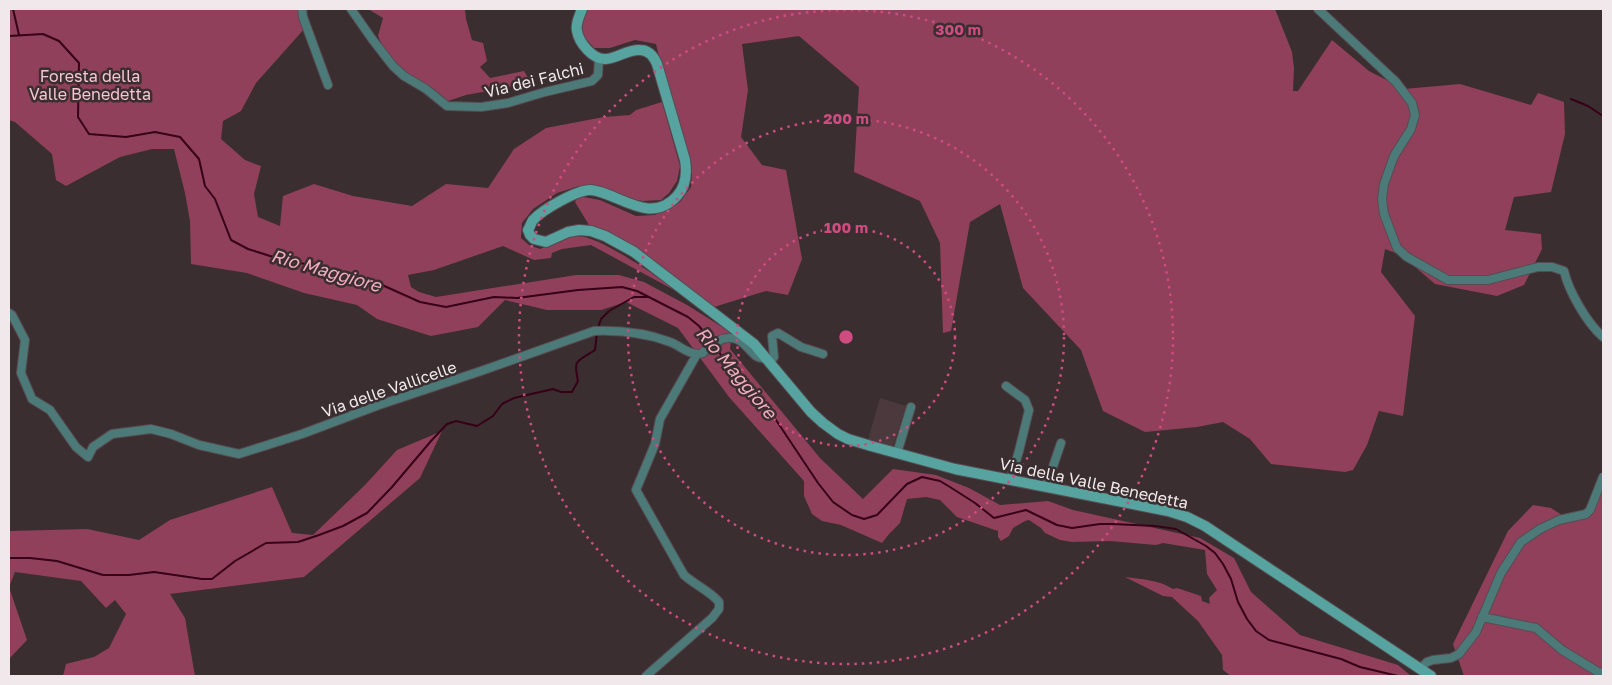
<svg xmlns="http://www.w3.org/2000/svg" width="1612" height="685" viewBox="0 0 1612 685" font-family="'Golos Text',sans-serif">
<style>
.built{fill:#4b393e}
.forest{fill:#90405b}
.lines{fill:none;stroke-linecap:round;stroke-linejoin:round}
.stream{stroke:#370017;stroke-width:2}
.minor-casing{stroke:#574c4f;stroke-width:10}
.secondary-casing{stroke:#574c4f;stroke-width:12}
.minor{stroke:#4c7a79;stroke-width:8}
.secondary{stroke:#56a3a0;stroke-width:10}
.minor-bridge-casing{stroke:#574c4f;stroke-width:10;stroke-linecap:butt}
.minor-bridge{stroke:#4c7a79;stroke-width:8}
.ring{fill:none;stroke:#ce4c7f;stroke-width:2.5;stroke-dasharray:2.5 5}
.labels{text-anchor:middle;stroke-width:5;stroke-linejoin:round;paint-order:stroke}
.park-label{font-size:16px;fill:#f5c5d1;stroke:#3a2e31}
.street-label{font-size:16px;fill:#f0e8ea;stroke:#3a2e31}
.water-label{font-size:18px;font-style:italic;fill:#f2acbf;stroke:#3a2e31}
.centre{fill:#ce4c7f;stroke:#3a2e31;stroke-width:2.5}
.ring-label{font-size:15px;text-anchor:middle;font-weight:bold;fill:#ce4c7f;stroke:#3a2e31;stroke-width:5;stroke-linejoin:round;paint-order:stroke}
</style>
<rect width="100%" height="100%" fill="#3a2e31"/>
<path class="built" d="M880 398 906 406 893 447 868 440Z"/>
<path class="forest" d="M9 9H301L305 28 256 83 241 111 223 121 221 139 245 160 261 166 254 194 258 217 280 226 283 196 314 184 353 196 412 206 446 184 488 188 514 149 546 128 604 117 630 115 636 110 662 102 680 166 677 181 669 193 661 200 643 201 624 198 594 186H579L557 193 533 209 522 223 521 238 529 245 540 249C551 244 563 237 576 236 599 234 664 282 685 296L591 245 562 249 552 253 551 258 534 260 503 246 434 270 408 275 411 287 419 292 436 297 576 275H619L644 282 687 305 732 333 730 349 820 458 863 499 893 469 936 475 969 488 1000 505 1048 501 1073 510 1200 538 1234 558 1251 592 1300 635 1398 665 1411 676H1231L1223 670 1222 655 1198 621 1172 597 1163 596 1125 577C1141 579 1159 580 1173 589L1177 588 1201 596 1202 601 1210 604 1209 598 1217 590 1207 574 1205 550 1163 543 1156 545 1110 541 1072 542 1060 540 1045 533 1041 528 1029 520 1025 521 1013 528 1009 536 1001 541 998 537V531L957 517 940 500 926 497 907 499 900 523 889 534 882 543 841 525 822 521 812 514 804 496V481L729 397 678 328 626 302 601 310H547L505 300 478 327 431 336 377 319 357 305 304 293 247 273 191 264 190 221 185 193 174 149H152L120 157 66 186 56 180 52 154 15 122 9 120Z
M368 9H465L466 19 472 40 483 43 487 61 480 67 490 78 524 71 531 83 466 95 439 104 389 62 378 36 383 18Z
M585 9H1275L1292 52 1294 68 1293 91H1298L1332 40 1369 71 1404 89 1460 84 1531 105 1538 93 1564 102 1565 134 1551 192 1514 197 1505 230 1541 234 1542 249 1524 285 1497 296 1435 284 1401 255 1385 249 1381 272 1415 316 1403 416 1379 411 1367 445 1353 470 1345 472 1271 464 1250 439 1223 422 1197 427 1145 432 1103 411 1081 350 1023 288 1000 204 970 222 951 331 943 333 940 243 920 201 854 172 859 87 799 36 742 44 748 90 741 137 762 165 786 170 802 259 788 295 766 291 714 307 629 246 589 225 575 202 578 196 600 200 636 216 655 215 680 202 691 187 692 173 691 161 667 89 656 44 635 40 610 48H594L584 37 579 27Z
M442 431 420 478 304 577 170 594 185 618 195 676H63L66 664 94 657 109 648 126 614 115 600 106 608 81 581 15 572 9 587V531L87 529 139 540 170 520 272 487 292 533 313 535 365 485 397 450Z
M1603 482V676H1464L1453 644 1508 531 1533 505 1551 508 1565 517 1581 520 1592 510Z
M9 587 27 640 9 659Z"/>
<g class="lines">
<path class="stream" d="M13 9 19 35
M9 36 43 34 59 41 79 63 78 117 89 134 126 137 155 132 180 137 199 159 205 186 215 199 231 240 248 249 270 256 357 276 371 280 420 302 446 307 494 297 517 298 578 290 622 287 637 291 688 317 699 326 712 342
M1571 99 1588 106 1603 116
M598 328 601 319 609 311 634 297H647
M715 346 731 370 768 408 818 483 833 502 852 515 864 519 877 515 907 484 922 477 940 481 950 487 975 503 994 518 1026 510 1057 525 1072 528 1100 524H1113L1155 526 1176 529 1206 546 1215 553 1223 564 1231 579 1238 602 1247 619 1256 631 1269 640 1341 659 1360 667 1398 676
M9 558H30L57 561 103 575H129L154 572 202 579H212L235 561 266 543 298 542 319 535 343 526 367 513 392 487 431 441 447 424 456 421 477 426 493 416 502 404 514 398 553 389 561 392H572L578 381C573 358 577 362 595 350L597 333
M1454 676H1461"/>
<defs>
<path id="minor" d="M302 9 303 17 328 85
M351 9 372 39 393 66 404 76 426 89 447 106 481 107 508 103 545 92 592 81 598 75 599 58
M1318 9 1396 82 1412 103 1415 115 1411 129 1394 156 1384 184 1382 199 1384 214 1397 248 1407 257 1448 280H1488L1538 267H1552L1564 271C1569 292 1587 323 1603 337
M9 313 12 315 25 340 21 373 32 399 50 410 76 447 88 457 93 447 112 434 151 429 171 434 199 445 239 454 302 434 379 405 481 371 594 331C619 330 646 333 670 342 679 345 687 354 698 354 710 354 717 336 732 338 743 339 748 350 756 356 759 358 763 358 767 359
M770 362 774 357 772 336 778 333 801 347 823 354
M1006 386 1025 400 1029 410 1019 451 1010 480
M897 453 911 407
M1046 487 1061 443
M1482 617 1536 628 1562 650 1598 672 1603 673
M1420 669 1427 662 1433 660 1451 658 1459 654 1476 632 1501 573 1521 542 1540 529 1559 520 1586 514 1590 510 1603 477
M646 676 712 618 719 609V602C710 591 695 585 684 575L636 490 655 444 660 419 697 354"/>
<path id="secondary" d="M582 9C580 15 575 24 577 31 579 43 593 60 606 59 617 58 629 49 640 50 649 50 654 57 657 64L685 160C687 172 686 186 677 196 650 226 619 193 591 190 578 189 542 210 533 220 531 223 530 227 528 230L530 235 534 239 546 242 568 232 579 230 591 231 605 236 634 252 754 344 811 412 823 423 838 434 848 439 871 446 955 469 1168 511 1187 517 1205 526 1431 676"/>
</defs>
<use href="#minor" class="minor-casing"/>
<use href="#secondary" class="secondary-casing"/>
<use href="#minor" class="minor"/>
<use href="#secondary" class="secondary"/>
<defs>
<path id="minor-bridge" d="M704 351 722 339"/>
</defs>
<use href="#minor-bridge" class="minor-bridge-casing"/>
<use href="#minor-bridge" class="minor-bridge"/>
</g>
<g class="ring">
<circle cx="846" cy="337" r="109"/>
<circle cx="846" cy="337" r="218"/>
<circle cx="846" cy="337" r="327"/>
</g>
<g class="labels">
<g class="park-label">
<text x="90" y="82">Foresta della<tspan x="90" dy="18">Valle Benedetta</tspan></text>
</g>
<g class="street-label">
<text transform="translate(534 80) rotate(-14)" y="6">Via dei Falchi</text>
<text transform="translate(389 389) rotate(-19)" y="6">Via delle Vallicelle</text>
<text transform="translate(1094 483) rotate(12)" y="6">Via della Valle Benedetta</text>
</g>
<g class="water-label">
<text transform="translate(326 271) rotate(16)" y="6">Rio Maggiore</text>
<text transform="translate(736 373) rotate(50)" y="6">Rio Maggiore</text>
</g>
</g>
<circle cx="846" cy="337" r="8" class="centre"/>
<g class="ring-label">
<text x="958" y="35">300 m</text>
<text x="846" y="124">200 m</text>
<text x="846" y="233">100 m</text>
</g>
<rect width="1612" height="685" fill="none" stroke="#f0e8ea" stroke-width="20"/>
</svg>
